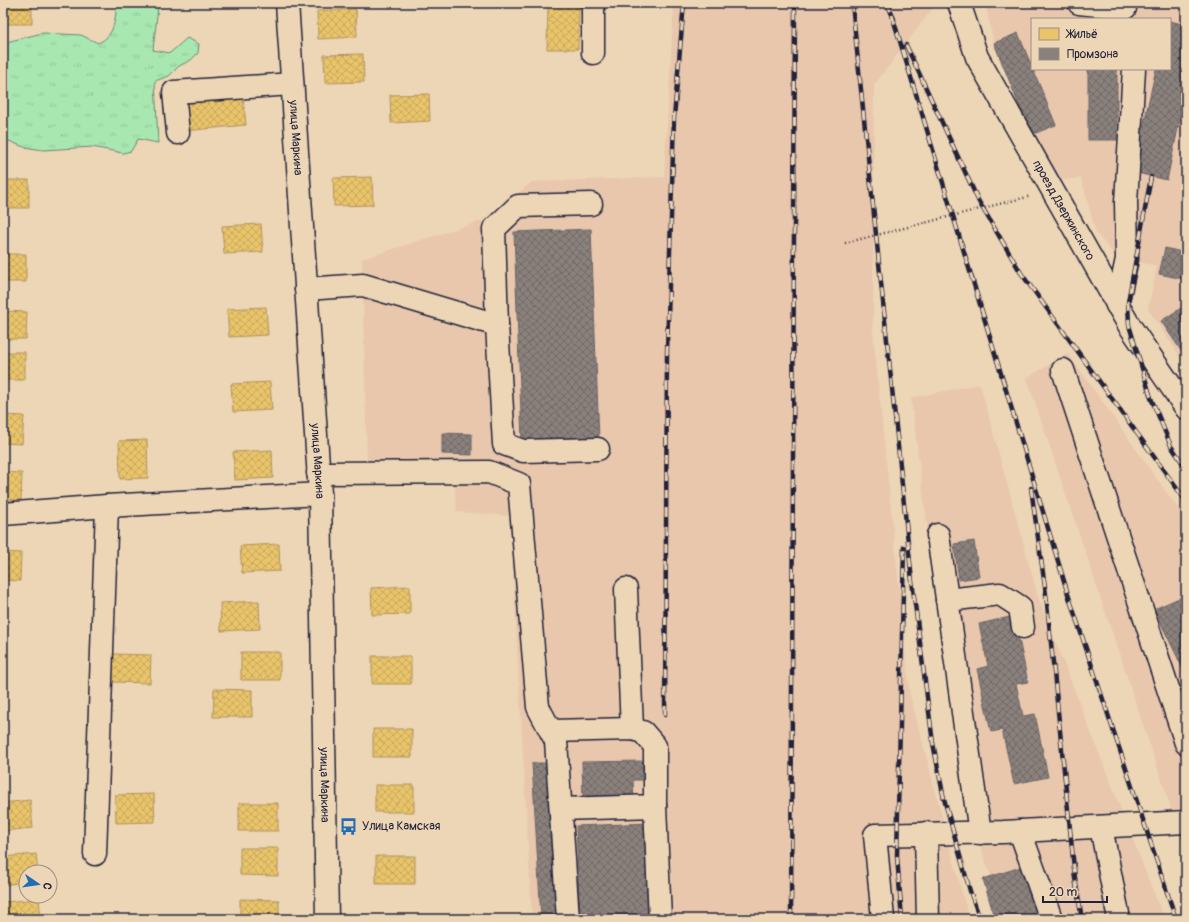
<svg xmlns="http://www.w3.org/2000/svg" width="1189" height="922" viewBox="0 0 1189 922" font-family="Pangolin,sans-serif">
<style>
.built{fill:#e8c7ac;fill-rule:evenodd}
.grass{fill:url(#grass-tufts);stroke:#658576}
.homes{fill:url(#homes-cross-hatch);stroke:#ad935c}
.industry{fill:url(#industry-cross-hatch);stroke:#6b6468}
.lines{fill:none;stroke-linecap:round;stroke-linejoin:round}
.minor-casing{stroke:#22223b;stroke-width:25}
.path{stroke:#22223b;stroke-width:2.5;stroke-dasharray:1 3;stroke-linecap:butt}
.minor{stroke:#edd6b6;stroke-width:22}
.rail-casing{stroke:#22223b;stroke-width:4.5}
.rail{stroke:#edd6b6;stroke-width:3;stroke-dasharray:9;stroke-linecap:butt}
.labels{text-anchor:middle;stroke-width:4;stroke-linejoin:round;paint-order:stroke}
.street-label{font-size:12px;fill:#22223b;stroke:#edd6b6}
.poi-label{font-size:12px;fill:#22223b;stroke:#edd6b6;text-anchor:start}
</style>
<defs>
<pattern id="grass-tufts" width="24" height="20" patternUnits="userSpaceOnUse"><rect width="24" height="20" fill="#a8e8b0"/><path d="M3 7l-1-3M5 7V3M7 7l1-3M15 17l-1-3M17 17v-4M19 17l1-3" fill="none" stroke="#90c798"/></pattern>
<pattern id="homes-cross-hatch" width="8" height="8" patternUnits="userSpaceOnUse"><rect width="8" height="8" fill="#e9c46a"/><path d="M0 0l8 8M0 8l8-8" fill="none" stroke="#c8a85d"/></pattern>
<pattern id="industry-cross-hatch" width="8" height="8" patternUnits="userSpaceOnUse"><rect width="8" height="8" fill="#8a817c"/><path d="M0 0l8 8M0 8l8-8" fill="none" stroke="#706967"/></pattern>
</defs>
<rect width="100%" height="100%" fill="#edd6b6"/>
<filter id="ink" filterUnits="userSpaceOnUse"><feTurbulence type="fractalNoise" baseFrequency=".025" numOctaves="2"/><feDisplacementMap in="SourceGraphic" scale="8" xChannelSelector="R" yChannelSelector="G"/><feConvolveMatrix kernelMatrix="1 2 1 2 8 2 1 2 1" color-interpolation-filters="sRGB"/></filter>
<g filter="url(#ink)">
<path class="built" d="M674 3H937L874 85 873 333 910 695 969 919H532L510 516 457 512 452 461 367 460 362 259 484 220 532 182 664 177Z
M985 3H1186V366L1148 309 1157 266 1116 257 1096 233 1081 178 1060 180 1031 135 994 43ZM1032 19H1170V69H1032Z
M1068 353 1186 520V853L1027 378Z
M980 384 1038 597 1164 919H1006L961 792 911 398Z"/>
<path class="grass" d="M117 3H154L158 7 153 50 170 53 187 38 199 44 198 53 191 60 179 66 169 76 155 81 158 143 138 139 131 151 123 153 92 147 43 150 24 147 4 139 3 43 42 33 81 35 98 43C115 36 115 19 117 3Z"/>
<path class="homes" d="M3 3H32V24H3Z
M548 3H579L578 49H547Z
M356 9 357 37 318 39 317 11Z
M363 54 364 82 325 83 324 55Z
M429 94 430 121 391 123 390 95Z
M243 97 246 125 184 131 182 104Z
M372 177 373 205 334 206 333 178Z
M3 180H29V208H3Z
M261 224 263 252 224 254 222 226Z
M3 254H26V282H3Z
M266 307 268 335 229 337 227 309Z
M3 311 27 312 26 339H3Z
M3 352H25V380H3Z
M270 382 272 410 233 412 231 384Z
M3 415 24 416 22 444 3 443Z
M147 440 148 478 120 479 119 441Z
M272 450 273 478 235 480 233 452Z
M3 472 22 473 21 500H3Z
M279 544 280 571 242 573 240 546Z
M3 552 21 553 20 581 3 580Z
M410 586V614L372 615 371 588Z
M259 601 260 629 221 631 220 603Z
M241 652H280V680H241Z
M112 654 151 655 150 683 112 682Z
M372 656H411V684H372Z
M214 689 252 690V717H213Z
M3 724 5 747H3Z
M373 729H412V757H373Z
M375 785H414V812H375Z
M154 794 155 822 116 823 115 795Z
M30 800 33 828 3 831V803Z
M239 803H278V831H239Z
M240 848H278V876L240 875Z
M36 854 38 872H26V882L3 885V857Z
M376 856H415V884H376Z
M39 899 41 919H3V902Z
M240 899 279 900V919H240Z"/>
<path class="industry" d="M1170 21 1186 25V91L1167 180 1133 172 1156 69H1170Z
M1018 33 1056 125 1031 135 994 43Z
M1088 69H1117V140H1088Z
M591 229 599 439 522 441 514 232Z
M1165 248 1186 253V266L1183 279 1159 274Z
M1181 308 1186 316V358L1161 321Z
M442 433 472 434V455L442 454Z
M974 541 979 577 959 580 954 544Z
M1186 595V675L1154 609Z
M1014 616 1028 682 1016 684 1023 716 1035 714 1048 777 1014 784 1002 730 991 732 977 669 988 666 979 624Z
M646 761V780H633L634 799 583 800 582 762Z
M532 763H549L558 919H541Z
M650 823 655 919H580L576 826Z
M1024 866 1041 919H995L983 879Z"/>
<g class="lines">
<defs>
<g id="minor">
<path id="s1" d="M287 3 320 494 327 919"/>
<path id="s2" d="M959 3 977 57 1129 325 1186 408"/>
<path d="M1079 3 1125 8"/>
<path d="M593 53V3"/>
<path d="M178 133 174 92 292 84"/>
<path d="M306 289 363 285 497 325 504 444 523 451 598 449"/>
<path d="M1117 305 1127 259 1126 202 1134 69"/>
<path d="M497 325 494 229 518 206 591 204"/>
<path d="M1063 370 1186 743"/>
<path d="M318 473 489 472 519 484 538 707 556 741 568 919"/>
<path d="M3 514 107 506 320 494"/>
<path d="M938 535 980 833"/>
<path d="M626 589 632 729"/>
<path d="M947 600 1000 594 1020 607 1023 627"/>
<path d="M551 731 632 729 643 732 655 746V806L561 809"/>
<path d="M655 806 660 919"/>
<path d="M1101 827 1119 919"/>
<path d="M1020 831 1051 919"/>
<path d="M926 833 928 919"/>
<path d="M95 854 107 506"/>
<path d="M883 919 875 835 1003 832 1186 822"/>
</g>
</defs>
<use href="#minor" class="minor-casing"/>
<path class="path" d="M845 243 1031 196"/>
<use href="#minor" class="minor"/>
<defs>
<path id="rail" d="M852 3 912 581 933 743 944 799 970 891 980 919
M887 3 894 19
M892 15 1068 594 1176 919
M906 45 979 202 1021 273 1186 501
M1151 177 1128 302 1129 325 1151 398 1171 446 1186 468
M1031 488 1046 594 1075 878 1082 919
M665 715 667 352 674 118 684 3
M791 919 795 3
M902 919 897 856 904 547"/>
</defs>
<use href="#rail" class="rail-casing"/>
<use href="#rail" class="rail"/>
</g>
</g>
<defs>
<symbol id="bus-bare" viewBox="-9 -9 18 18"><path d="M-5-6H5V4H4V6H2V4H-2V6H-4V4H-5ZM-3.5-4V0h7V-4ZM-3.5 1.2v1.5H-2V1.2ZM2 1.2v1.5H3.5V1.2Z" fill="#1f6fb2" stroke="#edd6b6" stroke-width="2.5" paint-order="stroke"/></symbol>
</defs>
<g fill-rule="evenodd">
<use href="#bus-bare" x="336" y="814" width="25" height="25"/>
</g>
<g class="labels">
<g class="street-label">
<text dy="4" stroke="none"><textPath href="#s1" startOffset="135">улица Маркина</textPath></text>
<text dy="4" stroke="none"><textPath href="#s2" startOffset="233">проезд Дзержинского</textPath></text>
<text dy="4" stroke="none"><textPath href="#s1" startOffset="459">улица Маркина</textPath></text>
<text dy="4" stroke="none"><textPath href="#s1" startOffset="783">улица Маркина</textPath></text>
</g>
<g class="poi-label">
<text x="362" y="830">Улица Камская</text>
</g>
</g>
<rect width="1189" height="922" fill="none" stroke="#edd6b6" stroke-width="16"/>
<rect x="8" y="8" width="1173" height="906" fill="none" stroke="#22223b" stroke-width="1.5" filter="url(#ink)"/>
<rect x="1031" y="18" width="140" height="52" fill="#edd6b6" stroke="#9c8e85"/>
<rect x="1039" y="28" width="20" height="12" fill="#e9c46a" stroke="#9c8e85"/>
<text x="1067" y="38" font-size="12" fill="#22223b">Жильё</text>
<rect x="1039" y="48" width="20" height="12" fill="#8a817c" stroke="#9c8e85"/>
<text x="1067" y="58" font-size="12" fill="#22223b">Промзона</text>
<g transform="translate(38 884) rotate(103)"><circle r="19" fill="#edd6b6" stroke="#9c8e85"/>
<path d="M0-3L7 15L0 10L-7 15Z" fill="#1f6fb2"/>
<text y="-6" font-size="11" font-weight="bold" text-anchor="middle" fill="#22223b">С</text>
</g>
<path d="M1043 896v6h64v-6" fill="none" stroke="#22223b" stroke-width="2"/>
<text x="1049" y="896" font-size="12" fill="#22223b" stroke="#edd6b6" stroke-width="3" paint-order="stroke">20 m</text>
</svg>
